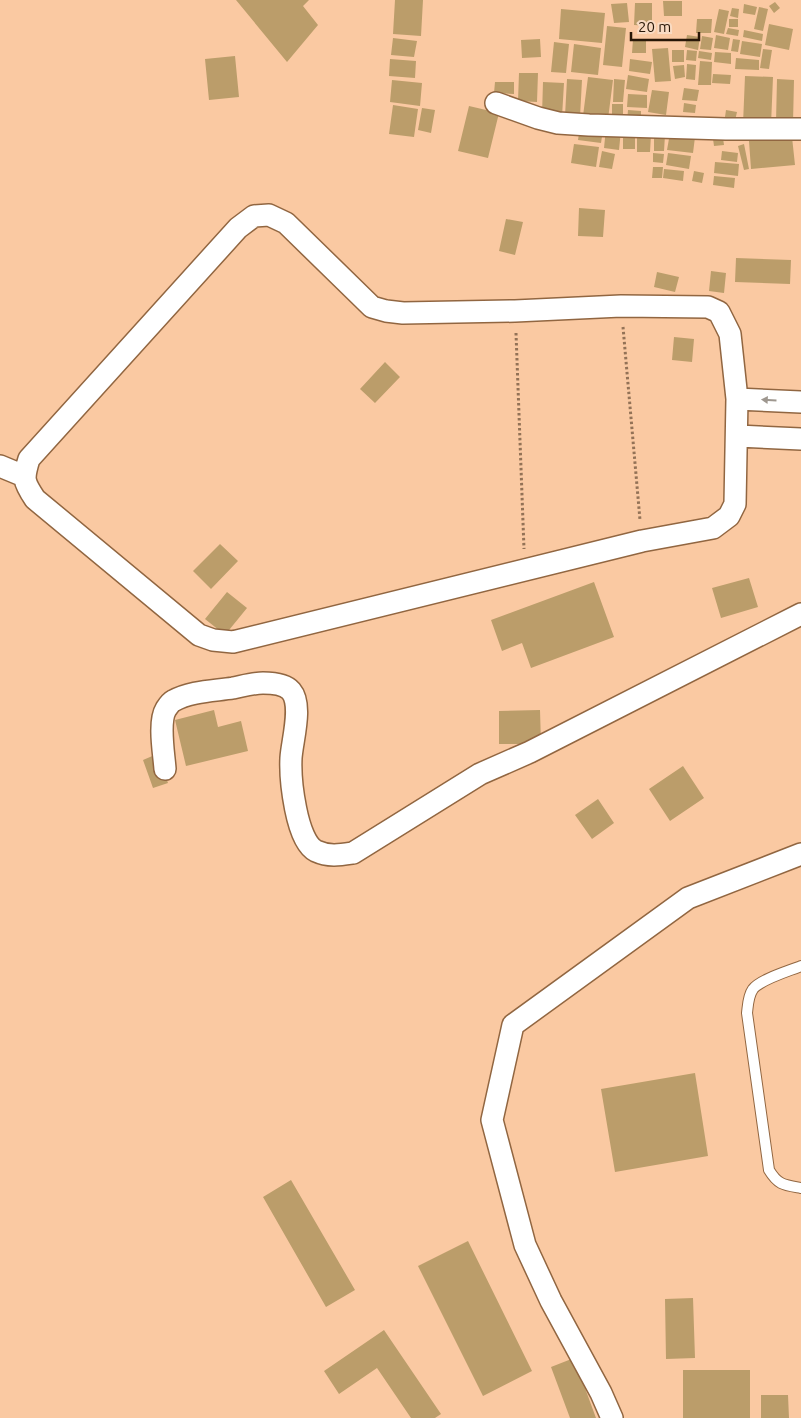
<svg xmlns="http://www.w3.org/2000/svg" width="801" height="1418" viewBox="0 0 801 1418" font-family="Ubuntu,sans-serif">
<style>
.building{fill:#bb9d6a}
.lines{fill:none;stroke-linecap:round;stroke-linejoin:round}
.service-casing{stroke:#916641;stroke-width:12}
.minor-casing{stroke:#916641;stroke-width:24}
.path{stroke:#937256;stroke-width:3;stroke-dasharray:2.5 2.5;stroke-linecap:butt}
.service{stroke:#fff;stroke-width:10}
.minor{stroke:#fff;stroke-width:21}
.oneway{fill:#9e978f}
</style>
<rect width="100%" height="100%" fill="#fac9a2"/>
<path class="building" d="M236 0H309L303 6 318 25 287 62Z
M395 0H423L421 36 393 34Z
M663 1H682V16H664Z
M775 2 780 8 774 13 769 6Z
M627 3 629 22 614 23 611 4Z
M635 3H652V26L634 25Z
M744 4 757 7 755 15 743 13Z
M759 7 768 9 763 31 754 29Z
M732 8 739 9 738 18 730 16Z
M561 9 605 13 602 43 559 39Z
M719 9 729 11 724 34 714 32Z
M697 19H712L711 33H696Z
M729 19H738V27H729Z
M769 24 793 29 789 50 765 45Z
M607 26 626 28 622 67 603 65Z
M728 28 739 30 738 36 726 34Z
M744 30 763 34 762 41 743 37Z
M687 35 700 37 698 50 685 47Z
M716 35 730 38 728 50 714 48Z
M702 36 713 38 711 50 700 49Z
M393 38 417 41 414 57 391 55Z
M540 39 541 57 522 58 521 40Z
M633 39H646V53H632Z
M733 39 740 40 738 52 731 51Z
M742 41 762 44 760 57 740 54Z
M554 42 569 44 566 73 551 72Z
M574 44 601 48 598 75 571 72Z
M668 48 671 81 655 82 652 49Z
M763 49 772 50 769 69 760 68Z
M672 50H684V62H672Z
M687 50 697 51 696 61 686 60Z
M699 51 712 53 711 60 698 58Z
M715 52 731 53V64L714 62Z
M235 56 239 97 209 100 205 59Z
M736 58 759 60V70L735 69Z
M390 59 416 61 415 78 389 76Z
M630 59 652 62 650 74 629 71Z
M700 61 712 62 711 85H698Z
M687 64 696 65 695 80 686 79Z
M684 65 685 77 675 79 673 66Z
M519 73H538L537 102 518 101Z
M713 74 731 75 730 84 712 83Z
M628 75 649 79 647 92 626 89Z
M745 76 773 77 771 125 743 124Z
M588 77 613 80 608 119 583 116Z
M567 79 582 80 580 117 565 116Z
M614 79 625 80 623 102H613Z
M777 79 794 80 793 123 776 122Z
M392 80 422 83 420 106 390 102Z
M495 82H514V94L494 93Z
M543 82 564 83 562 117 542 115Z
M684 88 699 90 697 101 682 100Z
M652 90 669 92 666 115 648 112Z
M628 94 647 95V108L627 107Z
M684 103 696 105 695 113 683 112Z
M612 104H623V114H612Z
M393 105 418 109 414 137 389 134Z
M469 106 499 113 488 158 458 151Z
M422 108 435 110 431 133 418 130Z
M628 110 641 111V123L627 122Z
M726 110 737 112 734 125 724 124Z
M580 127 603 130 601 143 578 140Z
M606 128 621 130 619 150 604 148Z
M623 133H635V149H623Z
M670 133 695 137 693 153 667 150Z
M654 134 665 135 664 151H654Z
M637 135H651L650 152H637Z
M792 137 795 165 751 169 749 141Z
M723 138 724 145 714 146 713 139Z
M574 144 599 147 596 167 571 163Z
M744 144 749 169 744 170 738 146Z
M602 151 615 154 612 169 599 167Z
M722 151 738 153 737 162 721 160Z
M653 153 664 154 663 163 653 162Z
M668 153 691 156 689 169 666 165Z
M715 162 739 164 738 176 714 173Z
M653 167H663L662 178H652Z
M664 169 684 171 683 181 663 178Z
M694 171 704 173 702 183 692 181Z
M714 176 735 178 734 188 713 185Z
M579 208 605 210 603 237 578 236Z
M506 219 523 222 515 255 499 251Z
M736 258 791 260 790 284 735 282Z
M711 271 726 273 724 293 709 291Z
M657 272 679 277 675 292 654 287Z
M674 337 694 339 692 362 672 360Z
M385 362 400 377 375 403 360 389Z
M220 544 238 561 211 589 193 571Z
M749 578 758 607 721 618 712 588Z
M594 582 614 637 531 668 522 643 502 651 491 620Z
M227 592 247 608 225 635 205 619Z
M214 710 218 727 241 721 248 751 186 766 175 720Z
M540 710 541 744H499V711Z
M157 754 168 783 153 788 143 760Z
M683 766 704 798 670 821 649 789Z
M598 799 614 823 592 839 575 815Z
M695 1073 708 1156 615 1172 601 1089Z
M291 1180 355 1290 326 1307 263 1197Z
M468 1241 532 1371 483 1396 418 1266Z
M693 1298 695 1358 666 1359 665 1299Z
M384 1330 441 1414 435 1418H411L377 1368 339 1394 324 1371Z
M574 1358 596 1418H570L551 1367Z
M683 1370H750V1418H683Z
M761 1395H788L789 1418H761Z"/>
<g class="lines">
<defs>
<path id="service" d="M801 966C789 971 761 979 753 989 748 996 748 1005 747 1013L769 1170C778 1185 784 1185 801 1188"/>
<path id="minor" d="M496 103 538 118 558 123 589 125 726 129H801
M269 215 286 223 372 307 386 311 403 313 515 311 621 306 708 307 719 312 730 334 737 399 735 504 729 516 713 528 642 541 233 642 213 640 199 635 35 499C23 481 23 479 29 459L238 228 254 216Z
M737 399 801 402
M738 436 801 439
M0 466 24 476
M165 769C164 754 158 722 166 709 168 706 171 702 173 701 191 691 214 691 233 688 243 686 253 683 263 683 272 683 285 684 291 691 303 705 292 741 291 758 290 779 296 841 316 851 329 857 340 855 353 853L480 774 530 752 801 614
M612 1418 601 1393 551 1301 525 1245 492 1120 513 1025 688 898 801 854"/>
</defs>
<use href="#service" class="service-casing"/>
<use href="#minor" class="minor-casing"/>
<path class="path" d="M623 327 640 520
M516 333 524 549"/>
<use href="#service" class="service"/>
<use href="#minor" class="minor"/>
</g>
<defs><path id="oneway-solid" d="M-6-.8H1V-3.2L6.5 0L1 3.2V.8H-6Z" transform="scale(1.25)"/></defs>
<use class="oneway" href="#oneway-solid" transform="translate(769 400) rotate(-177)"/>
<path d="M631 32v8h68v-8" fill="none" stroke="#281707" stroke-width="2.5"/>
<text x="638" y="32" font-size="15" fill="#281707" stroke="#f9dbc3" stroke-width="4" paint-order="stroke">20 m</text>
</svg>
